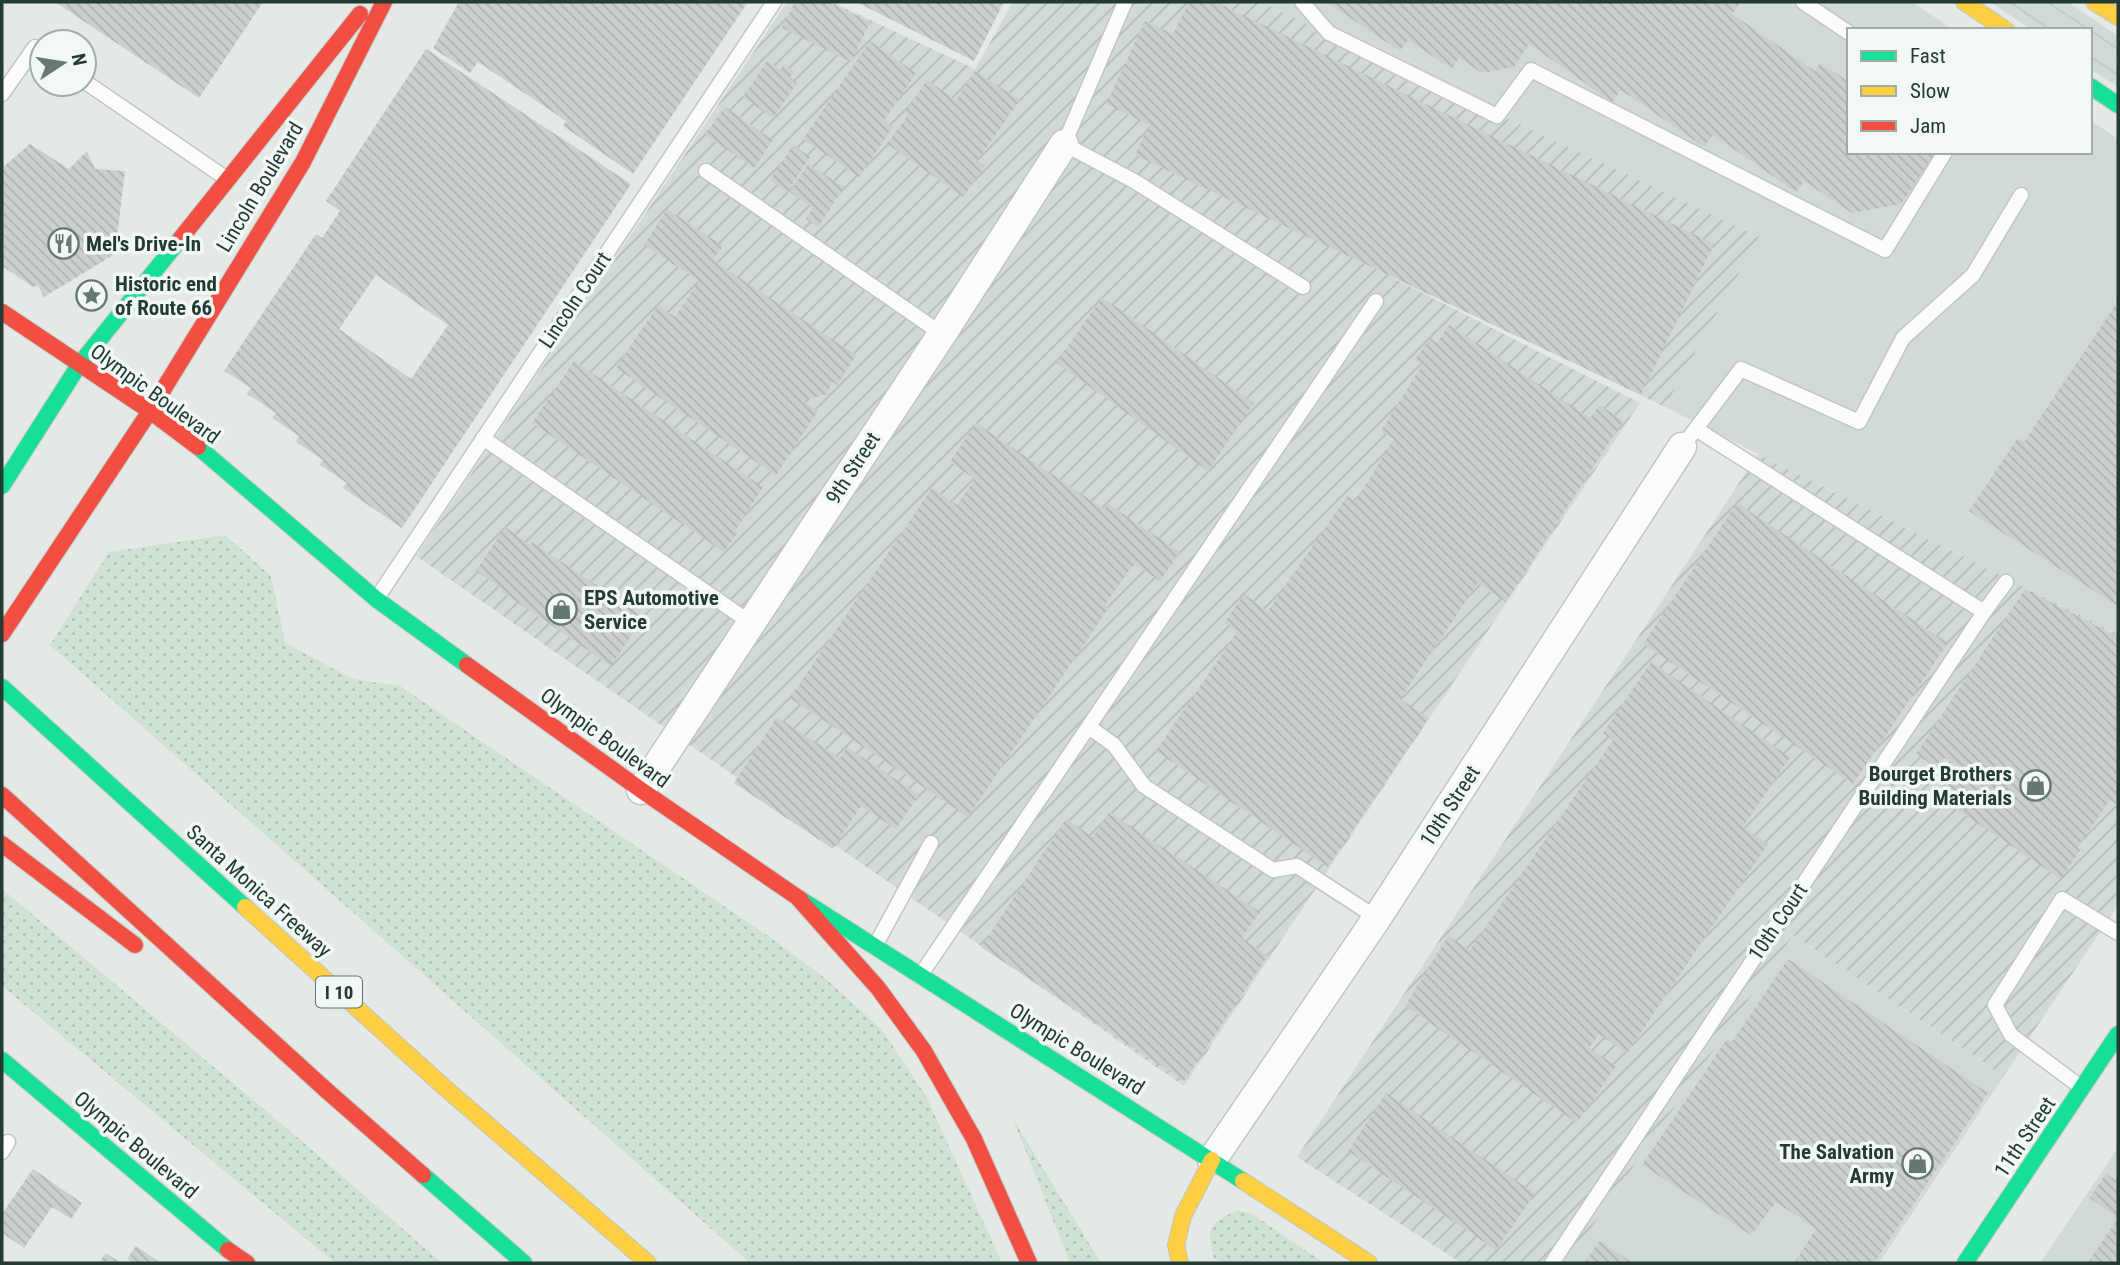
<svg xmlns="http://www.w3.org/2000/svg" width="2120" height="1265" viewBox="0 0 2120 1265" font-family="'Roboto Condensed',sans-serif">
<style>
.built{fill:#d2dad6}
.industrial{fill:url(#industrial-furrows)}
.grass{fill:url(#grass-dots)}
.building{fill:url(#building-back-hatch);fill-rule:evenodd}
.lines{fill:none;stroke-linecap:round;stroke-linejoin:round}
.lane-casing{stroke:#c1c6c3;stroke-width:17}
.street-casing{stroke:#c1c6c3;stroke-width:31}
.fast-casing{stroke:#c0c6c3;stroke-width:18}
.slow-casing{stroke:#c0c6c3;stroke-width:18}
.jam-casing{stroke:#c0c6c3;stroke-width:18}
.lane{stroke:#fbfcfb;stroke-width:14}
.street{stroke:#fbfcfb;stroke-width:28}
.fast{stroke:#16e098;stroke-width:16}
.slow{stroke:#ffcf43;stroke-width:16}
.jam{stroke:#f24e42;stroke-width:16}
.tram{stroke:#c6cac9;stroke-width:2}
.labels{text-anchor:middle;stroke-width:7;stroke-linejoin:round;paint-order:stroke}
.shield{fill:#f2f8f4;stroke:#61746d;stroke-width:2}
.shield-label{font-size:19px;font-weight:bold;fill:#233b33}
.street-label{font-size:21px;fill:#233b33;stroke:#f2f8f4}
.poi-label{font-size:21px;font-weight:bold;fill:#233b33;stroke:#f2f8f4;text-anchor:start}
</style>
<defs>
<pattern id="industrial-furrows" width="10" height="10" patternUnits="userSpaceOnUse" patternTransform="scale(1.75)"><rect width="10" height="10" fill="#d2dad6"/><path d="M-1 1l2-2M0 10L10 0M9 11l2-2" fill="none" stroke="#b4bcb8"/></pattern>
<pattern id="grass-dots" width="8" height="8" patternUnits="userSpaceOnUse" patternTransform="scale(1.75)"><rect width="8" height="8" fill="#cee1d2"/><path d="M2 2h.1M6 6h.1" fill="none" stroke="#b1c2b5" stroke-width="1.8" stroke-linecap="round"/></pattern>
<pattern id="building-back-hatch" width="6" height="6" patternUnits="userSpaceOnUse" patternTransform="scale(1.75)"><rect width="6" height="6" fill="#cbd0ce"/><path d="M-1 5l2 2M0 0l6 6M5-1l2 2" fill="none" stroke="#aeb4b1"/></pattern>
</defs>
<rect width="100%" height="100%" fill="#e4e9e6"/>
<path class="built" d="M1261 2H1912L1954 30H1849V152H2090V120L2118 139V634L1665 407 1759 237Z
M1990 2H2068L2118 36V87L2090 69V30H2032Z
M1793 935 2004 1076 1879 1263H1567Z
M2118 1148V1263H2040Z"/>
<path class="industrial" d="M787 2H832L975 69 1013 2H1261L1759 237 1665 407 1247 204 1640 403 1184 1086 416 556Z
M1758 454 2118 634V905L2004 1076 1793 935 1567 1263H1461L1297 1157Z"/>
<path class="grass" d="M225 535 271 576 285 643 353 679 400 686 771 938 826 979 882 1030 926 1096 1002 1263H750L50 645 109 552Z
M2 889 297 1137 442 1263H335L2 986Z
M1013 1119 1101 1263H1070Z
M1237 1210 1252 1214 1324 1263H1222L1214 1258C1206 1227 1209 1224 1237 1210Z"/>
<path class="building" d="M55 2H263L199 98Z
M459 2H748L633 174 563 126 566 121 478 62 470 73 433 48Z
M795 2H827L870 22 851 62 782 28Z
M856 2H1004L974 61Z
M1189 2H1216L1714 244 1641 395 1135 155 1149 125 1106 104 1145 21 1173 34Z
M1326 2H1741L1732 14 1815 71 1820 63 1849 82V152H1936L1901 204 1852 213 1804 181 1796 192 1713 135 1704 147 1621 90 1612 102 1529 44 1514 67 1482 73 1459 58 1452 69 1408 40 1400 51Z
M870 41 916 73 884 121 893 127 859 177 803 139Z
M426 49 631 184 402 528 343 488 347 483 320 465 323 460 296 442 299 436 272 418 276 413 247 394 251 388 224 371 316 234 322 238 340 211 326 201ZM376 275 448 325 411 379 339 329Z
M767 61 780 70 784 65 794 72 790 77 797 83 773 118 743 97Z
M975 71 1020 100 977 161 985 166 963 197 887 144 908 115 904 113 927 80 956 100Z
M725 107 773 140 754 168 705 135Z
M30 144 69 169 87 151 95 169 125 171 115 254 44 297 38 285 33 287 2 266V168Z
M793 145 810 157 787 192 770 180Z
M808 164 844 187 818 227 806 219 813 208 790 192Z
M667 209 723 246 713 260 856 355 837 385 832 382 827 394 802 401 818 411 776 475 616 368 658 305 675 317 699 281 644 245Z
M1102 297 1254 403 1208 471 1056 363Z
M2118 301V603L2116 605 1969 511 2018 438 2024 442Z
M1449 325 1590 418 1600 405 1623 421 1506 602 1478 583 1400 699 1429 718 1328 867 1156 751 1237 632 1224 623 1244 594 1268 611 1347 496 1355 502 1394 439 1381 431 1422 365 1415 360 1430 338 1437 343Z
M574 361 763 487 735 531 738 532 724 552 532 423Z
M976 423 1104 509 1108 504 1180 552 1160 581 1134 563 1105 605 1109 607 968 817 790 698 932 488 957 505 975 479 950 462Z
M1737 503 1948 643 1853 784 1643 644Z
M505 527 530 545 532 542 644 617 611 666 501 591 502 589 476 571Z
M2025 589 2118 637V805L2110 800 2078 847 2081 849 2061 879 1938 797 1958 766 1945 758 1938 769 1916 754Z
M1651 662 1790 757 1743 827 1768 844 1627 1053 1599 1034 1589 1048 1616 1066 1577 1123 1405 1006 1448 936 1470 950 1613 740 1603 733Z
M777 717 840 758 847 747 919 795 896 829 861 806 833 849 734 783Z
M1109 812 1260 912 1242 938 1268 956 1184 1081 981 947 1066 819 1093 837Z
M1788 959 1988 1093 1874 1263H1794L1816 1229 1776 1202 1751 1235 1642 1165 1727 1039 1732 1042Z
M1386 1093 1535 1193 1496 1250 1348 1151Z
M33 1169 82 1203 71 1219 52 1207 24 1248 2 1233V1214Z
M2106 1173 2118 1182V1263H2083L2086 1260 2088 1262 2118 1218 2090 1198Z
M1600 1241 1633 1263H1584Z
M136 1246 161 1263H133L127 1259Z
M106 1253 121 1263H99Z"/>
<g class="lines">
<defs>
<path id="lane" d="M1125 2 1064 144 1134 181 1303 287
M1302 2 1329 33 1497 116 1531 70 1885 250 1945 152
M1803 2 1849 33
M84 81 227 179
M2 94 35 47 42 52
M706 171 942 334
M1696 429 1984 612
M483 438 751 623
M1682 447 1741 369 1859 422 1903 338 1973 275 2021 195
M377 598 774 2
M1089 727 1114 745 1144 786 1273 870 1297 866 1377 918
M875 946 931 843
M922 973 1376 301
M2082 1088 2011 1035 1995 1005 2062 899 2118 933
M2 1152 8 1142
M1552 1263 1984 612 2006 582"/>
<path id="street" d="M641 790 942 334 1064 144
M1212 1160 1377 918 1682 447"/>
<path id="fast" d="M2090 86 2118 105
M198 447 376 599 467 665
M2 486 79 365 181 238
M2 687 245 907
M800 899 1243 1181
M2 1060 228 1250
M423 1175 524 1263
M1965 1263 2118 1034"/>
<path id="slow" d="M1964 2 2006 30
M2094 2 2118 17
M245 907 444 1087 648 1263
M1243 1181 1369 1263
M1180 1263 1176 1245 1183 1216 1212 1160"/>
<path id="jam" d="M181 238 360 14
M2 312 150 411 2 634
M198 447 150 411 303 162 384 2
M467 665 641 790 800 899
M2 795 326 1090 423 1175
M2 844 135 945
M797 897 878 988 924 1051 974 1139 1029 1263
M228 1250 247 1263"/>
</defs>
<use href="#lane" class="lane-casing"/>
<use href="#street" class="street-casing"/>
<use href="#fast" class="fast-casing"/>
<use href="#slow" class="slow-casing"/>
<use href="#jam" class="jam-casing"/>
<use href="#lane" class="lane"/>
<use href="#street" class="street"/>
<use href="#fast" class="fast"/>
<use href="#slow" class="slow"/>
<use href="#jam" class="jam"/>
<path class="tram" d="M2010 2 2051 30
M2047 2 2090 30
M2090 30 2118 49
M2090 56 2118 75"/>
</g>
<defs>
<symbol id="restaurant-ring" viewBox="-11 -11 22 22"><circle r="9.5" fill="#f2f8f4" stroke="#677872" stroke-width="1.5"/><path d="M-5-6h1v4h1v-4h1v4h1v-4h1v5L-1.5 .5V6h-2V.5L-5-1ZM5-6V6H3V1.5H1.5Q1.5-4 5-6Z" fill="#677872"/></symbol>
<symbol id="sight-ring" viewBox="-11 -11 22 22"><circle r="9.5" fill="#f2f8f4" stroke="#677872" stroke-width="1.5"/><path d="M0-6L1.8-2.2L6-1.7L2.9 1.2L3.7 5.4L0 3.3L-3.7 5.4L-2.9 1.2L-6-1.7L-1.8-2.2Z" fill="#677872"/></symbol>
<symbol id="shop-ring" viewBox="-11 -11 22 22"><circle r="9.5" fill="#f2f8f4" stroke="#677872" stroke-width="1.5"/><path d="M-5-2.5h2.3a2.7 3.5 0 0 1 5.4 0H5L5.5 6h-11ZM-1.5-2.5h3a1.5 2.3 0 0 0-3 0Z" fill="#677872"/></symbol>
</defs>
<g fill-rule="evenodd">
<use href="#restaurant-ring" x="46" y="226" width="35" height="35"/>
<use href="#sight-ring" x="74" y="278" width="35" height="35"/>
<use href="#shop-ring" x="544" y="592" width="35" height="35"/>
<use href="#shop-ring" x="2018" y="768" width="35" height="35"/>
<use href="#shop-ring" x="1900" y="1146" width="35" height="35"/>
</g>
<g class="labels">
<rect class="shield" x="316" y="976.5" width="46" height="31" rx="5"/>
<g class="shield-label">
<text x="339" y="999">I 10</text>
</g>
<g class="street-label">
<text transform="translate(260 187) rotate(-59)" y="7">Lincoln Boulevard</text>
<text transform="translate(575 300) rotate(-56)" y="7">Lincoln Court</text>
<text transform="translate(155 394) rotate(36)" y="7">Olympic Boulevard</text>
<text transform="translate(853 468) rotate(-57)" y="7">9th Street</text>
<text transform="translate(605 738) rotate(36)" y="7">Olympic Boulevard</text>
<text transform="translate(1450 806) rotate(-57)" y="7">10th Street</text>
<text transform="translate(259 891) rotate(42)" y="7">Santa Monica Freeway</text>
<text transform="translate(1778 922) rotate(-56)" y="7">10th Court</text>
<text transform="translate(1077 1049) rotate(32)" y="7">Olympic Boulevard</text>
<text transform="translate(2025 1137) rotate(-56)" y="7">11th Street</text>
<text transform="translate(136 1145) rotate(40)" y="7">Olympic Boulevard</text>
</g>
<g class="poi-label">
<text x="86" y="251">Mel's Drive-In</text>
<text x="115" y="291">Historic end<tspan x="115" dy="24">of Route 66</tspan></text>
<text x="584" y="605">EPS Automotive<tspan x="584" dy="24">Service</tspan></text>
<text x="2012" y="781" text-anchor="end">Bourget Brothers<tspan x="2012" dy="24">Building Materials</tspan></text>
<text x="1894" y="1159" text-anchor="end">The Salvation<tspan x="1894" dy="24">Army</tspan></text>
</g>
</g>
<rect width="2120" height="1265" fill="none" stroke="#233b33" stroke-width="7"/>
<rect x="1847" y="28" width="245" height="126" fill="#f2f8f4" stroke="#9faca7" stroke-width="2"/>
<rect x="1861" y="51" width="35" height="10" fill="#16e098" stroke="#9faca7" stroke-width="2"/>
<text x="1910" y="63" font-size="21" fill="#233b33">Fast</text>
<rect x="1861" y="86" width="35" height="10" fill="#ffcf43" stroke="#9faca7" stroke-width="2"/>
<text x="1910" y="98" font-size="21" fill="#233b33">Slow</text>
<rect x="1861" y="121" width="35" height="10" fill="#f24e42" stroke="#9faca7" stroke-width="2"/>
<text x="1910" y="133" font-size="21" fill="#233b33">Jam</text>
<g transform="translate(63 63) rotate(78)"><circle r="33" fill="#f2f8f4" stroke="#9faca7" stroke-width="2"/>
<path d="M0-5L12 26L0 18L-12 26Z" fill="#677872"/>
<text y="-10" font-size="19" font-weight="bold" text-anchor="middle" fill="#233b33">N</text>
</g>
</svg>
